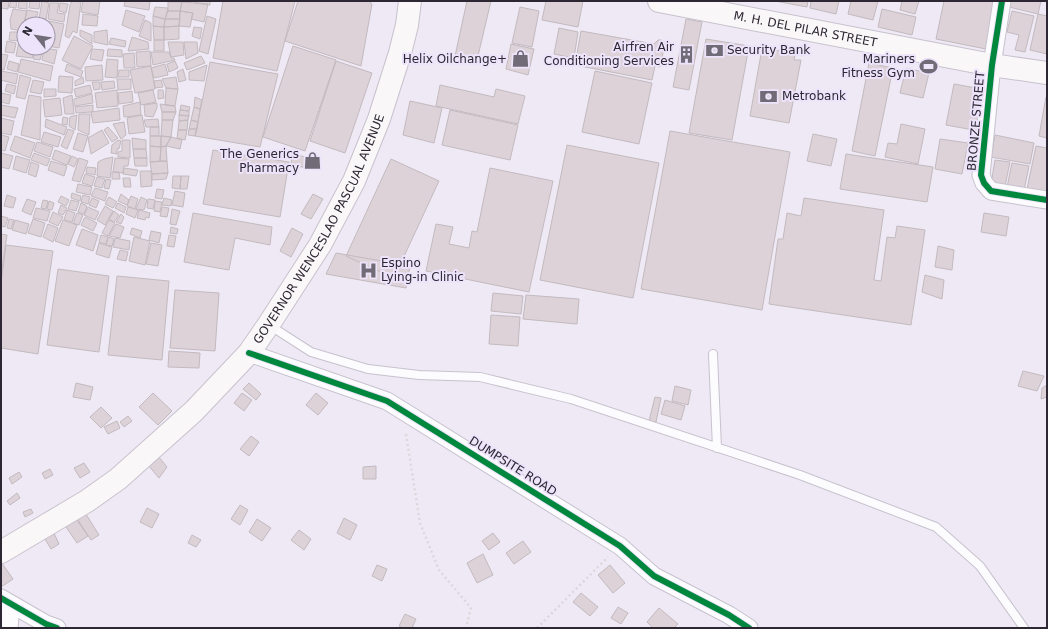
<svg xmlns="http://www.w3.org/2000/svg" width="1048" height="629" viewBox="0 0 1048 629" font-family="'DejaVu Sans',sans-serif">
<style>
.building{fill:#dcd2d8;stroke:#c3babf}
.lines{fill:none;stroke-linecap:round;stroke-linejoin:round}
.lane-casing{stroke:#c7c2cd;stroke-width:10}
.street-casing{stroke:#c7c2cd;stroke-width:19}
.secondary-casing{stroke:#c7c2cd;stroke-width:24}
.path{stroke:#dad8dc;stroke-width:2.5;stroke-dasharray:2 3;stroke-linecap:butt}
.lane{stroke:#fcfcfe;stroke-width:8}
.street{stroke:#fcfcfe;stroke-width:17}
.secondary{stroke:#f9f7f8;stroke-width:22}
.cycleway-casing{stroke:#ede3fb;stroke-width:8}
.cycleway{stroke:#00873e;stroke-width:6}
.labels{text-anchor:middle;stroke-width:4;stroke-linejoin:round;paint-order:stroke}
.street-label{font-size:12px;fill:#2c2733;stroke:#ede3fb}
.poi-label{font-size:12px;fill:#2c2733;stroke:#ede3fb;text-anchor:end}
</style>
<rect width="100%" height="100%" fill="#eee9f5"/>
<path class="building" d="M1 1H9L8 9 1 8Z
M11 1H17L16 8 9 7Z
M19 1H27V9L18 8Z
M30 1H40L39 9 29 8Z
M42 1 49 3 46 19H39Z
M72 1 81 2 77 33 73 31 69 38 65 36 70 5Z
M83 1H100L98 15 81 12Z
M125 1H150L149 10 124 6Z
M196 1H210V5L195 3Z
M223 1H295L277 71 213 58Z
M298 1H369L372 4 361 66 285 41Z
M467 1H491L477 60 455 56Z
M546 1H583L578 27 542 20Z
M775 1H808L807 7Z
M811 1H839L836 14 810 8Z
M851 1H878L873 20 848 14Z
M902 1H919L915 14 900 10Z
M944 1H995L986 49 936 39Z
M1007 1H1041L1038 14 1005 6Z
M168 2H182L180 11H168Z
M182 2 208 4 204 22 191 19 193 13 180 11Z
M50 3H59L57 13 65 14 64 22 48 19Z
M60 3 68 4 66 13 59 11Z
M155 7 168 8 165 19 153 16Z
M520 7 539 11 532 47 512 43Z
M13 9 27 11 22 31 11 29 10 20Z
M882 9 916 17 912 35 878 27Z
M27 10 38 12 35 24H24Z
M126 10 145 16 139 32 122 25Z
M168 11H180V19H165Z
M180 11 193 13 190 27 179 26Z
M1012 11 1034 16 1025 52 1015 50 1019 35 1007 32Z
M83 14 98 16 97 26 82 25Z
M1038 14 1047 16V54L1030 50Z
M153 16 165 19 164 27 153 26Z
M207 16 216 19 208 54 199 51Z
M165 19H180L179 26 164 27Z
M686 19 702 22 689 90 673 87Z
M145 20 151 23V41L139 36Z
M49 21 64 24 59 48 48 46Z
M153 26 164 27V40H154Z
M179 26V39L164 40V27Z
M194 27 202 28 200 39 192 36Z
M559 28 578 32 574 58 554 54Z
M80 30 92 35V44L80 36Z
M107 30 108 45 94 42V32Z
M581 31 654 44 658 40H661L667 44V48L663 53 660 67 655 66 652 80 575 65Z
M10 32H19L18 41 9 40Z
M74 36 93 46 81 69 62 60Z
M132 37 148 42 149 49 128 51Z
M111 38 126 41 125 47 109 44Z
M706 39 749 46 732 140 689 133Z
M154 40H164V51H154Z
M7 41 16 43 14 53 5 52Z
M19 41 24 43V48H35L32 58 16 56Z
M168 42H183L184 55 171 57Z
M184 42H197L198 53 186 59Z
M511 44 534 49 528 75 506 69Z
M293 46 336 60 305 151 263 137Z
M36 48H43L40 60 33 59Z
M44 48 57 50 54 64 42 60Z
M764 48 795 54 794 60H801L789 123 750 116 761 54H763Z
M92 49 104 50 102 61 90 59Z
M108 49 122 50V57L107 56Z
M150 51 151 66 137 67 136 52Z
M151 52H169L171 58H174L175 60 153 65Z
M134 53 135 68H124L123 54Z
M1 54 8 55 4 70 1 69Z
M201 56 205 63 187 70 184 63Z
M21 59 53 66 50 81 18 72Z
M107 59 118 60 117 78 105 77Z
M9 61 19 64 17 72 7 69Z
M175 61 178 68 169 72 167 64Z
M336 61 372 73 345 153 310 141Z
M210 62 278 74 260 147 195 136Z
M869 63 893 68 875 156 852 151Z
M67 64 83 71 81 77 65 71Z
M165 64 168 75 154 78 151 68Z
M102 65 103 80 86 81 85 67Z
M207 65 204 81 189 80V72Z
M151 66 155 89 135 93 130 70Z
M906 68 929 73 923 98 900 93Z
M183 69 186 80 179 82 177 72Z
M119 70H129V77H118Z
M1 71 18 74 16 84 1 80Z
M595 71 652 83 639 144 582 132Z
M20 75 31 78 25 99 16 97Z
M59 76 73 77 72 93 58 92Z
M83 77 84 83 75 86V81Z
M176 77 178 89 166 88 162 79Z
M117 79H131V89L118 90Z
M33 80 44 82 41 94 30 92Z
M161 80 163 87 155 88 154 81Z
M114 81 115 88 102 90 101 82Z
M92 82H100V89L94 90Z
M7 84 16 86 14 94 5 91Z
M954 84 987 90 979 131 946 125Z
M90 85 92 93 76 97 74 89Z
M440 85 494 97 496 89 525 96 518 124 436 106Z
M166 88 178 89 175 106 165 105Z
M44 89H56V96L44 97Z
M117 90 118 106 97 108 95 93Z
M153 90 156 102 141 105 138 93Z
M158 90H163L164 98 158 99Z
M132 91 133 102 119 104 118 93Z
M1 93 11 95 9 104 1 102Z
M92 94 93 103 74 106V99Z
M29 95 41 97 40 140 21 135Z
M72 95 74 114H65L63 98Z
M195 97 202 100 200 109 194 107Z
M1046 97 1047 98V138L1039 136Z
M60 98 62 115 45 117 43 100Z
M410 101 442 108 434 143 403 135Z
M140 102 141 115 124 117 123 106Z
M157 103V108L153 117 145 116 144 105Z
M160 104 175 106 176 112H162Z
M1 105 18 108 15 118 1 115Z
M93 105V111L91 112 76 113 75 107Z
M181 105 190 107 189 111 180 110Z
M194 107 200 109 198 122 191 120Z
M119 108 120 120 93 123 91 112Z
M180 110 189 111V116L179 115Z
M450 110 518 125 510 160 442 145Z
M162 112H176L173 120H162Z
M79 114H90L89 135 78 130Z
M77 115 75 130 69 126 70 117Z
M142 115 145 132 129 134 127 118Z
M179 115 189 116 188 120 179 121Z
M63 117 68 118 67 125 62 124Z
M1 118 14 121 11 135 1 133Z
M46 119 67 127 64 135 45 127Z
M158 119 159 127H146L144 120Z
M162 120H173L171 137 161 136Z
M188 120 187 130H178L179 121Z
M191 120 198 122 197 129H189Z
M124 122 126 135 121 139 113 124Z
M901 124 925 129 918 164 885 157 888 143 897 144Z
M108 127 118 138 112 142 104 130Z
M150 127H159V136H150Z
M68 129 74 131 67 149 61 146Z
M189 129H197L195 136 188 135Z
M102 130 109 143 91 154 88 138Z
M178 130H187L185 140 177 138Z
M670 131 790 152 762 310 641 289Z
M44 132 61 137 58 147 41 142Z
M78 133 88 136 83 152 73 149Z
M813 134 837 139 831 166 807 161Z
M1 135 9 137 5 151 1 150Z
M995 135 1034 143 1030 164 991 157Z
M15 136 35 143 30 158 10 150Z
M150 136H161V147L150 146Z
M161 136 171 137 166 146 161 147Z
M171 137 182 140 180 149 166 146Z
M132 138 146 140V149H133Z
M940 139 968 143 962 174 935 169Z
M118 140 121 141 119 149H117V154L111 153 112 145Z
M122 140H130V158L118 157V152L122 151Z
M37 142 53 147 50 157 34 151Z
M567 145 659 163 633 298 540 280Z
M150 146 161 147 160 161 150 162Z
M166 146 167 161H160L161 147Z
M1036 146 1047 148V192L1027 189Z
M133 149H146L147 158H134Z
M55 150 71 156 67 165 52 159Z
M213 150 289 162 280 217 203 204Z
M1 153 13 156 9 169 1 167Z
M34 153 50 159 47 166 31 160Z
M292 154 315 159 313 169 291 165Z
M846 154 933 167 927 202 840 189Z
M16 156 30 160 26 173 13 169Z
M72 156 78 159 74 167 68 164Z
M113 157 110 178 97 176 98 162 104 159Z
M79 158 88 161 80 182 72 180Z
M115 158 129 159 128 166H124L123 173 113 172Z
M134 158H147V166H135Z
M391 159 439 181 394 278 346 256Z
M995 160 1010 162 1005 186 991 184Z
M51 161 67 166 64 176 48 170Z
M167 161 168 173 152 174 150 162Z
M31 162 39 165 36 177 28 174Z
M1012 163 1029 166 1024 190 1007 187Z
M87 167 96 168 95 175 86 173Z
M124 168 138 170 136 176 123 174Z
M490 168 553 181 529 292 426 271 436 224 453 227 449 244 469 248 472 231 477 232Z
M140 171H151L152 186 141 187Z
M112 172H119L120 179H112Z
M168 173 166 179 152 180V174Z
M85 174 95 177 92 186 82 183Z
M173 176H181L180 189 172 188Z
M181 176H189L187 189H180Z
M97 177 105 179 102 188 94 186Z
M123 178H130L131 187H124Z
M106 179 111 180 109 189 104 188Z
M78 184 92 187 90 195 76 192Z
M95 188 108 192 105 201 91 196Z
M157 189 164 190 162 199 155 198Z
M175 191 185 193 183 207 172 205Z
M72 193 81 196 80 201 71 198Z
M121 194 129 200 127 205 118 201Z
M313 194 323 199 311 219 301 214Z
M7 195 16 198 13 208 4 206Z
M83 195 90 197 88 204 81 202Z
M61 196 69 200 66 206 58 202Z
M131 196 138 199 135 209 127 206Z
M109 197 117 202 113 208 105 204Z
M141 197 147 200 144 210 136 209Z
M92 198 99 201 96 208 89 205Z
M164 198 172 200 171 206 162 205Z
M804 198 884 210 874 280 881 281 887 237 895 238 897 226 925 230 911 325 769 304 778 239H783L787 213 801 216Z
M27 199 36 202 31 215 22 211Z
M148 199 155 200 153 209 147 208Z
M43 200 48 201 46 209 41 208Z
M71 200 79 202 76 211 68 209Z
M49 201 54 203 52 210 47 209Z
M155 201 162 202 160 212 154 211Z
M81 203 87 206 84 214 78 212Z
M118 203 126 207 124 213 115 208Z
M61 205 67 208 63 215 58 213Z
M105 206 113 211 105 225 97 220Z
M88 207 99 212 95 220 84 215Z
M128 207 138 210 135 218 126 214Z
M162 207 169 208 167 217 160 216Z
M36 208 50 211 47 221 33 218Z
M172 209 180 211 176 225 170 224Z
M67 210 75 213 72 222 64 220Z
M139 210 150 213 149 218 146 217 145 220 137 218Z
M114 211 119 215 114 222 109 219Z
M53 212 63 217 58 226 49 222Z
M77 213 83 215 79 225 73 223Z
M193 213 272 227 270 245 235 238 229 270 184 262Z
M984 213 1009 217 1006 236 981 232Z
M121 214 124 217 121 224 116 222Z
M1 216 8 218 5 227 1 226Z
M85 217 97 223 93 231 81 225Z
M9 219 14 220 11 229 7 228Z
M33 219 45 223 41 237 28 233Z
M15 220 29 224 26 234 12 230Z
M63 220 77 225 69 246 55 241Z
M109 220 115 223 108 236 102 233Z
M48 224 58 228 53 242 43 237Z
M116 224 124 227 120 238 109 236Z
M171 227 178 229 177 234 170 233Z
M132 228 142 231 140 238 130 234Z
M292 228 303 234 291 257 280 251Z
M82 229 98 235 93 251 76 245Z
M151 231 161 233 159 243 149 240Z
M1 234 7 235 1 276Z
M101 235 108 237 106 244 99 242Z
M169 235 176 236 174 247 167 246Z
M108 237 114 239 112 246 106 245Z
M134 237 150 241 145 265 129 261Z
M115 238 130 241 129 250 113 247Z
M99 243 112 247 109 258 96 254Z
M151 243 162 245 158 266 146 264Z
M6 245 53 251 38 354 1 348V283Z
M938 246 954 250 952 270 935 267Z
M120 250 128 252 126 261 117 259Z
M336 253 410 266 406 288 326 274Z
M58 269 109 276 99 352 47 345Z
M925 275 944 280 942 299 922 292Z
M117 276 169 281 162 360 108 355Z
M175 290 219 293 215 351 170 348Z
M493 293 523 296 521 314 491 311Z
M526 295 579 299 577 324 523 319Z
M491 315 520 317 518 346 489 344Z
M169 351 200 353 199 368 168 367Z
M1023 371 1044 376 1037 391 1018 386Z
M76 383 93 387 90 400 73 397Z
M249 383 261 394 256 400 243 389Z
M1047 385V397L1041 399 1042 388Z
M675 386 691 390 688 405 672 401Z
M153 393 172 411 158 425 139 407Z
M242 393 252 400 244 411 234 403Z
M316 393 328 403 318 415 306 405Z
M655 397 661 398 656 422 649 421Z
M665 400 685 406 681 420 661 414Z
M101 407 112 418 101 428 90 417Z
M128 416 132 421 124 427 120 422Z
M117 421 120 428 108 434 104 427Z
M251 436 259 442 249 456 240 449Z
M158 456 167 467 159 478 148 465Z
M84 463 90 472 80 478 74 468Z
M376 466V479H363V467Z
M50 469 53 475 45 479 42 473Z
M19 472 22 477 12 484 9 478Z
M17 493 20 498 10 505 7 501Z
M240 505 248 510 240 525 231 519Z
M147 508 159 514 152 528 140 522Z
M31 509 33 513 25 517 23 512Z
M84 511 99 535 91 540 76 517Z
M74 516 88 536 77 543 64 524Z
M344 518 357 525 350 540 337 533Z
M257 519 271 528 262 541 249 532Z
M52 529 59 544 51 549 42 534Z
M299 530 311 539 304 550 291 540Z
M493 533 500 542 489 550 482 541Z
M192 535 201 540 196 547 188 543Z
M523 541 531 552 514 564 506 553Z
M483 554 493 575 477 583 467 563Z
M1 562 13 579 1 587Z
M377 565 387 569 382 581 372 576Z
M610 565 625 583 613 593 598 575Z
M581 593 598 607 590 616 573 602Z
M618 607 628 613 621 624 611 618Z
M659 608 678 624 674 628H653L647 622Z
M405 614 416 619 412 628H403L399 626Z"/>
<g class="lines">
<defs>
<path id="lane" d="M269 325 311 352 368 369 419 375 480 377 571 399 800 475 936 527 980 566 1024 628
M713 354 717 448"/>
<path id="street" d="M1002 1 992 65 981 175 984 183 991 191 1047 200
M249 353 387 401 620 546 654 576 729 615 749 628
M1 598 46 624 57 628
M9 628 11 605"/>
<g id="secondary">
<path id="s1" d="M659 1 992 65 1047 73"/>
<path id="s2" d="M1 552 87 501 118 479 194 411 249 353 269 324 320 245 354 181 379 119 400 53 407 25 410 1"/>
</g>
</defs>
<use href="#lane" class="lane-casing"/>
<use href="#street" class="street-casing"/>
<use href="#secondary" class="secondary-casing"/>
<path class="path" d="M406 434 420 523 439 570 471 608 466 628
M537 628 608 557"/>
<use href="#lane" class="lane"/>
<use href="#street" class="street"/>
<use href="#secondary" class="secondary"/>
<defs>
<path id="cycleway" d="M1002 1 992 65 981 175 984 183 991 191 1047 200
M249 353 387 401 620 546 654 576 729 615 749 628
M1 598 46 624 57 628"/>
</defs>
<use href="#cycleway" class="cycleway-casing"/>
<use href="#cycleway" class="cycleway"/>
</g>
<defs>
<symbol id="bank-bare" viewBox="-9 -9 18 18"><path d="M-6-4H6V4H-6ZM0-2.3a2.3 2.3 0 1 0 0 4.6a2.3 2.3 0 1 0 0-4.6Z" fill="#706b77" stroke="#ede3fb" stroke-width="2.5" paint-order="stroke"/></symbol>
<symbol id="building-bare" viewBox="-9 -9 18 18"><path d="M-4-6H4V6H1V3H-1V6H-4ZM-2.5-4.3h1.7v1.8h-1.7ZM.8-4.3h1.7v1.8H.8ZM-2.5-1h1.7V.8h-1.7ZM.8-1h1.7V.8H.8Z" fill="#706b77" stroke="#ede3fb" stroke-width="2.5" paint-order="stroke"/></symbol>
<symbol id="shop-bare" viewBox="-9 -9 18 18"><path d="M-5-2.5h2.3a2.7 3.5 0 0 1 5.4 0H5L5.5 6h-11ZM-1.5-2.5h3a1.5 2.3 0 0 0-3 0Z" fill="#706b77" stroke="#ede3fb" stroke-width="2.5" paint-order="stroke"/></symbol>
<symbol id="stadium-bare" viewBox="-9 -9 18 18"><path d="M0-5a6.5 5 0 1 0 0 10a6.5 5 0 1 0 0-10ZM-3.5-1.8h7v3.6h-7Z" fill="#706b77" stroke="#ede3fb" stroke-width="2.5" paint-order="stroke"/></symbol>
<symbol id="hospital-bare" viewBox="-9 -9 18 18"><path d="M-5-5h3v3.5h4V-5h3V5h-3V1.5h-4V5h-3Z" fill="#706b77" stroke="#ede3fb" stroke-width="2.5" paint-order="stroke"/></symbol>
</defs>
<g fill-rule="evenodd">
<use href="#bank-bare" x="702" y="38" width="25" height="25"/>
<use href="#building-bare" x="674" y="42" width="25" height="25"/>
<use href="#shop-bare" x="508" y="46" width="25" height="25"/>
<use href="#stadium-bare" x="916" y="54" width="25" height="25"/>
<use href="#bank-bare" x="756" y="84" width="25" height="25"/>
<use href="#shop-bare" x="300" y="148" width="25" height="25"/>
<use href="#hospital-bare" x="356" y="258" width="25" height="25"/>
</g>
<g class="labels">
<g class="street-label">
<text dy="4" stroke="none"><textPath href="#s1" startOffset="149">M. H. DEL PILAR STREET</textPath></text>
<text transform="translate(976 121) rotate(-85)" y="4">BRONZE STREET</text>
<text dy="4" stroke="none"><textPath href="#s2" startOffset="463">GOVERNOR WENCESLAO PASCUAL AVENUE</textPath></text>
<text transform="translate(513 466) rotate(32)" y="4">DUMPSITE ROAD</text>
</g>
<g class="poi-label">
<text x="674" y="51">Airfren Air<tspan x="674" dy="14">Conditioning Services</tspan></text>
<text x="727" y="54" text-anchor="start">Security Bank</text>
<text x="507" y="63">Helix Oilchange+</text>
<text x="915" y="63">Mariners<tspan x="915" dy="14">Fitness Gym</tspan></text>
<text x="782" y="100" text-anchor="start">Metrobank</text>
<text x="299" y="158">The Generics<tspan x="299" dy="14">Pharmacy</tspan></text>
<text x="381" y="267" text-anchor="start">Espino<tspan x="381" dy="14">Lying-in Clinic</tspan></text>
</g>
</g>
<rect width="1048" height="629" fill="none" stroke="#2c2733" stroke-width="4"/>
<g transform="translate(36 36) rotate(300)"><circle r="19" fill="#ede3fb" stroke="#a098ab"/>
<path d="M0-3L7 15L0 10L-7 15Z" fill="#706b77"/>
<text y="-6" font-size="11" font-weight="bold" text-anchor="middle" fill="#2c2733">N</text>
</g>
</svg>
